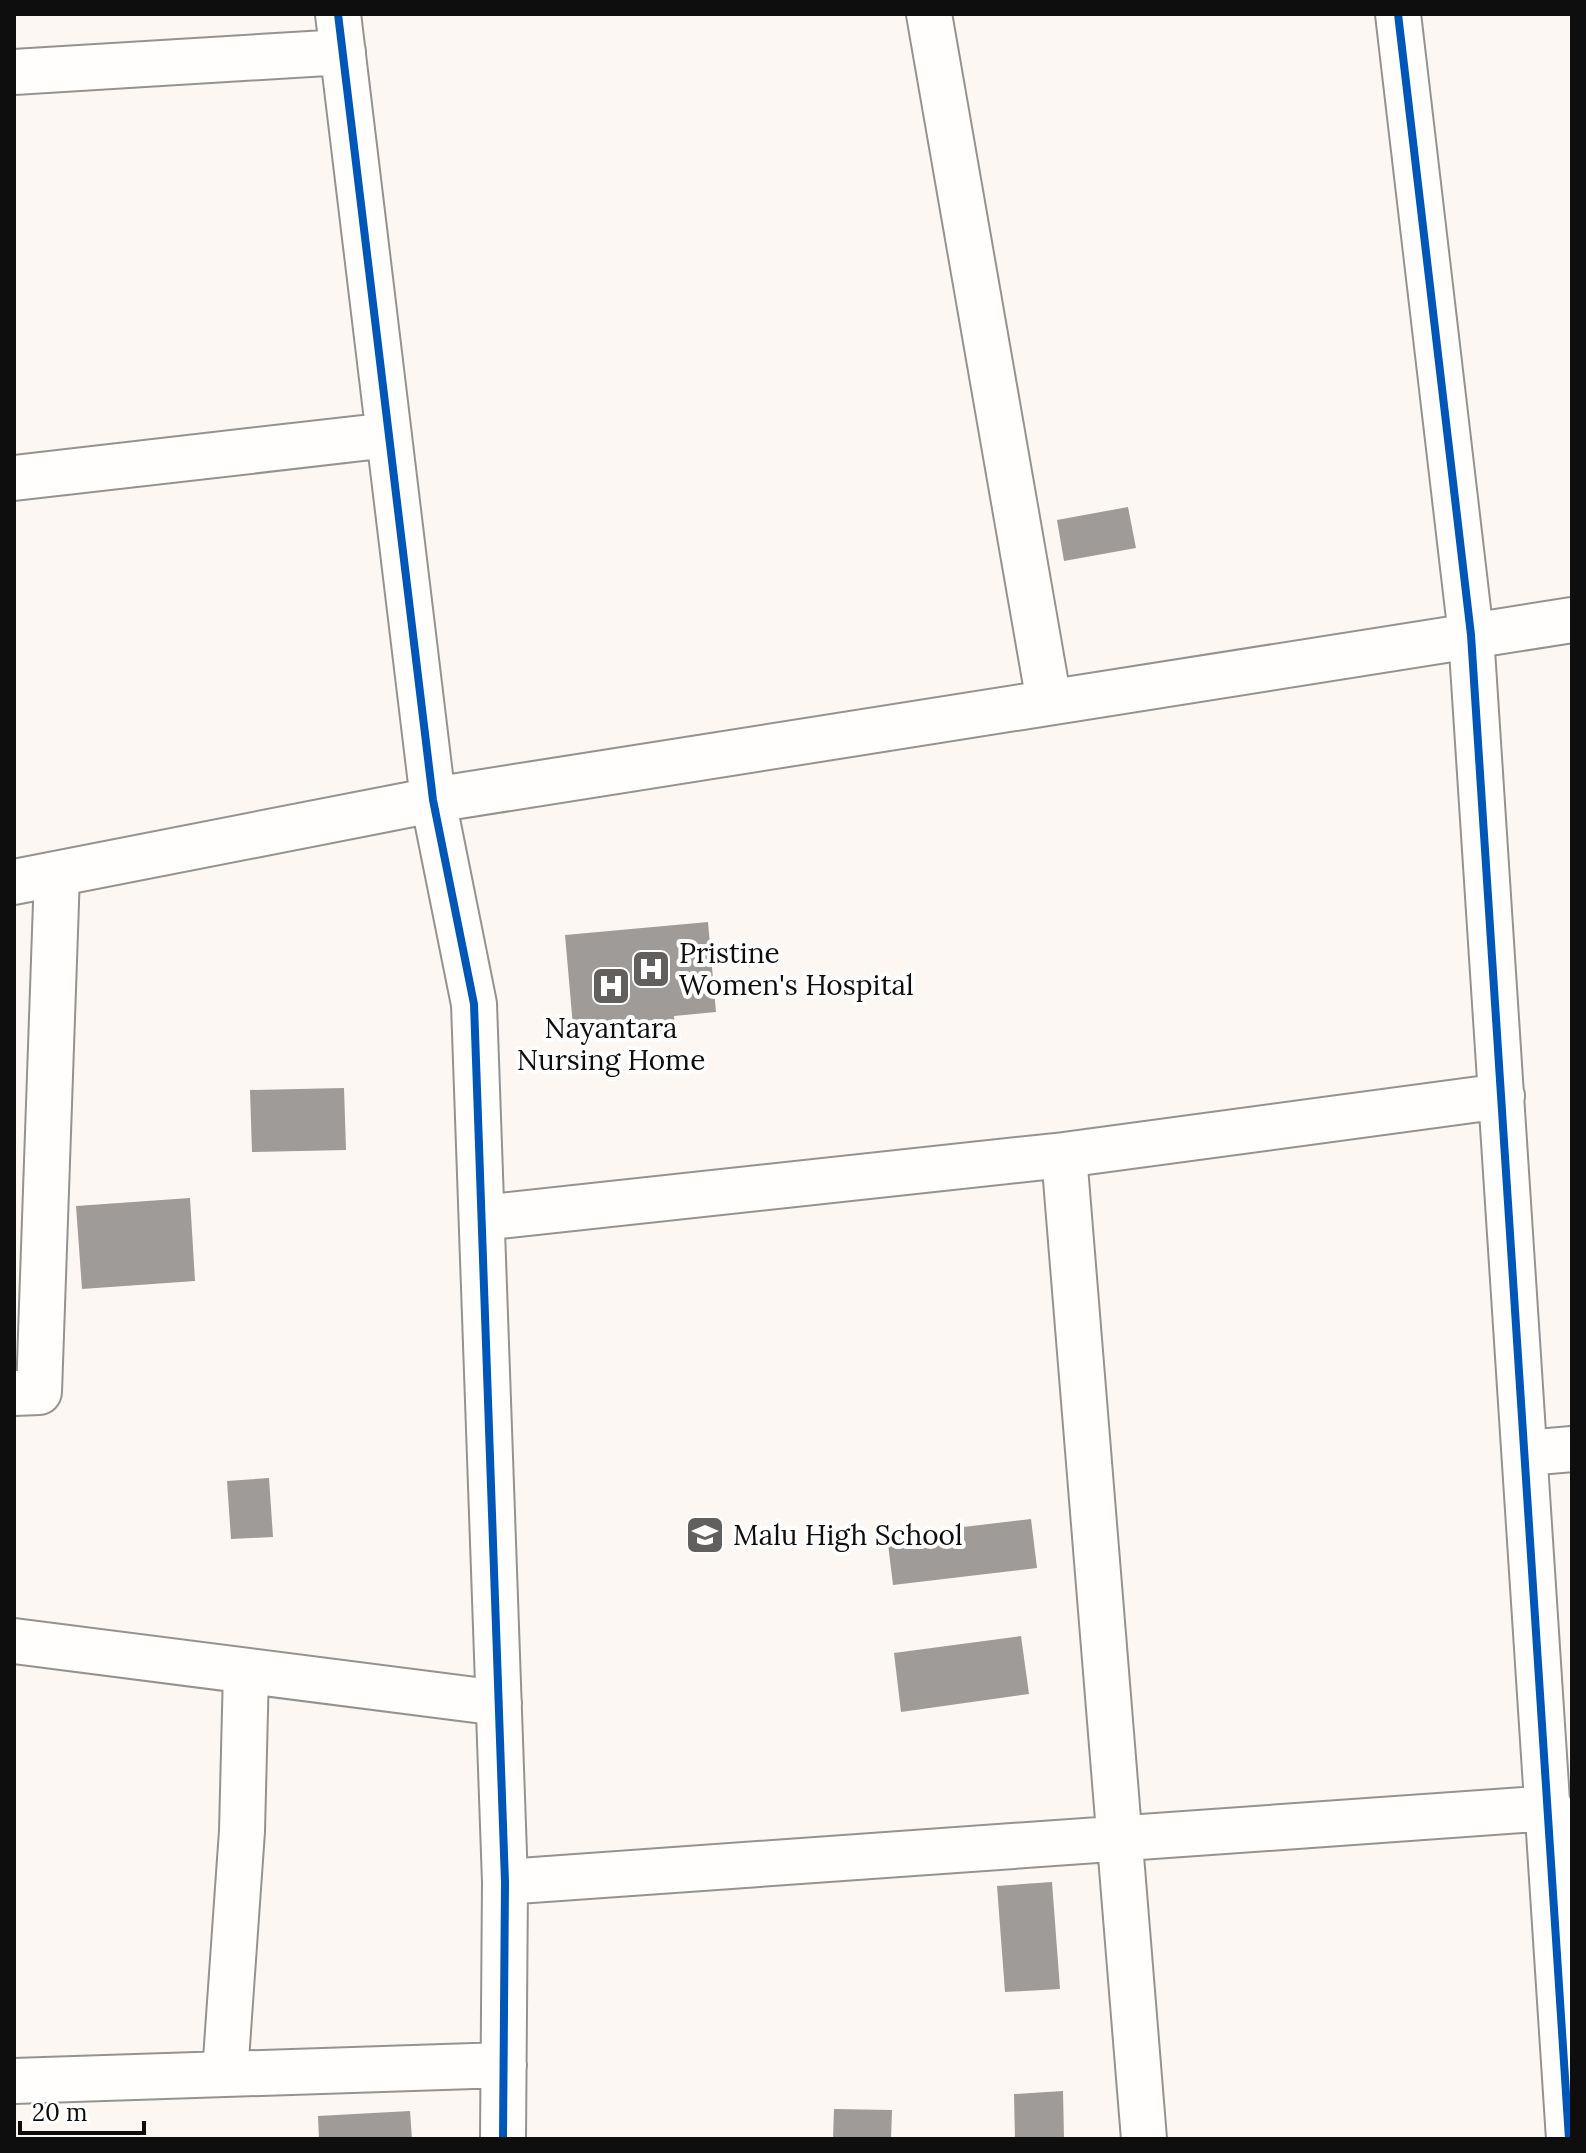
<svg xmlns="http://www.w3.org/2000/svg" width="1586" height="2153" viewBox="0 0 1586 2153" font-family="Lora,serif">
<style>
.building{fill:#9f9b98}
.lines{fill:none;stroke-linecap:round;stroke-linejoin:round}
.minor-casing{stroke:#959391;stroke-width:48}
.minor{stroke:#fffefd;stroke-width:44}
.cycleway-casing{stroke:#fff;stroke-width:13}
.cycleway{stroke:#0057b8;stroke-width:8}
.labels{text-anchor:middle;stroke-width:8;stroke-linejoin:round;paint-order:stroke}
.poi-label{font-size:28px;fill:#0e0e0e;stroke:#fff;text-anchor:start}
</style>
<rect width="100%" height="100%" fill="#fcf7f2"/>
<path class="building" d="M1128 507 1136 548 1064 561 1057 520Z
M708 922 716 1012 674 1016 675 1033 612 1040 610 1023 573 1026 565 935Z
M344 1088 346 1150 252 1152 250 1090Z
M190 1198 195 1281 82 1289 76 1206Z
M269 1478 273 1537 231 1539 227 1481Z
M1031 1519 1037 1568 893 1585 887 1536Z
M1021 1636 1029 1694 901 1712 894 1653Z
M1052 1882 1060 1989 1005 1992 997 1886Z
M1063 2091 1064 2139H1015L1014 2094Z
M834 2109 892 2110 891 2139H833Z
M410 2111 412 2139H319L318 2116Z"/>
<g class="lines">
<defs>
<path id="minor" d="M338 14 433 800 474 1004 505 1882 503 2139
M929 14 1049 702
M1398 14 1471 635 1569 2139
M14 72 343 52
M14 478 389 435
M14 882 433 800 1572 620
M482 1218 1064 1155
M14 1393 39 1392 57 874
M1526 1453 1572 1449
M14 1641 499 1703
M505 1882 1550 1808
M225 2074 242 1831 246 1671
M14 2081 504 2065
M1144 2139 1064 1155 1502 1096"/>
</defs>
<use href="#minor" class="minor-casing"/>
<use href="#minor" class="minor"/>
<defs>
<path id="cycleway" d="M338 14 433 800 474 1004 505 1882 503 2139
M1398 14 1471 635 1569 2139"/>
</defs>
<use href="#cycleway" class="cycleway-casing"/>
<use href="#cycleway" class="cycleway"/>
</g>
<defs>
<symbol id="hospital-square" viewBox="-11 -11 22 22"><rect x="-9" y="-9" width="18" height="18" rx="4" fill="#61605e" stroke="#fff"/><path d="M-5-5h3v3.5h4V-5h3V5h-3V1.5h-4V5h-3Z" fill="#fff"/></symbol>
<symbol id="school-square" viewBox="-11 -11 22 22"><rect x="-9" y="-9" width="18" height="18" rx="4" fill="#61605e" stroke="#fff"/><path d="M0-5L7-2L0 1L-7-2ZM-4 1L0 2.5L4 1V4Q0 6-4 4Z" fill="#fff"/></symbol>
</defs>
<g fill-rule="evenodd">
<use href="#hospital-square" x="629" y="947" width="44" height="44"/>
<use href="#hospital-square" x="589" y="964" width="44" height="44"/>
<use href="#school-square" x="683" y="1513" width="44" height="44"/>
</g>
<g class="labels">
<g class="poi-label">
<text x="679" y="963">Pristine<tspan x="679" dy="32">Women's Hospital</tspan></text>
<text x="611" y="1038" text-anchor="middle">Nayantara<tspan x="611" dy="32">Nursing Home</tspan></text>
<text x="733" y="1545">Malu High School</text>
</g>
</g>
<rect width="1586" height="2153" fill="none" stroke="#0e0e0e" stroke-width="32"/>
<path d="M20 2121v12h124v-12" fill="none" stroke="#0e0e0e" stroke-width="4"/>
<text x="32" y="2121" font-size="24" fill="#0e0e0e" stroke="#ffffff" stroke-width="6" paint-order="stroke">20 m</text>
</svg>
